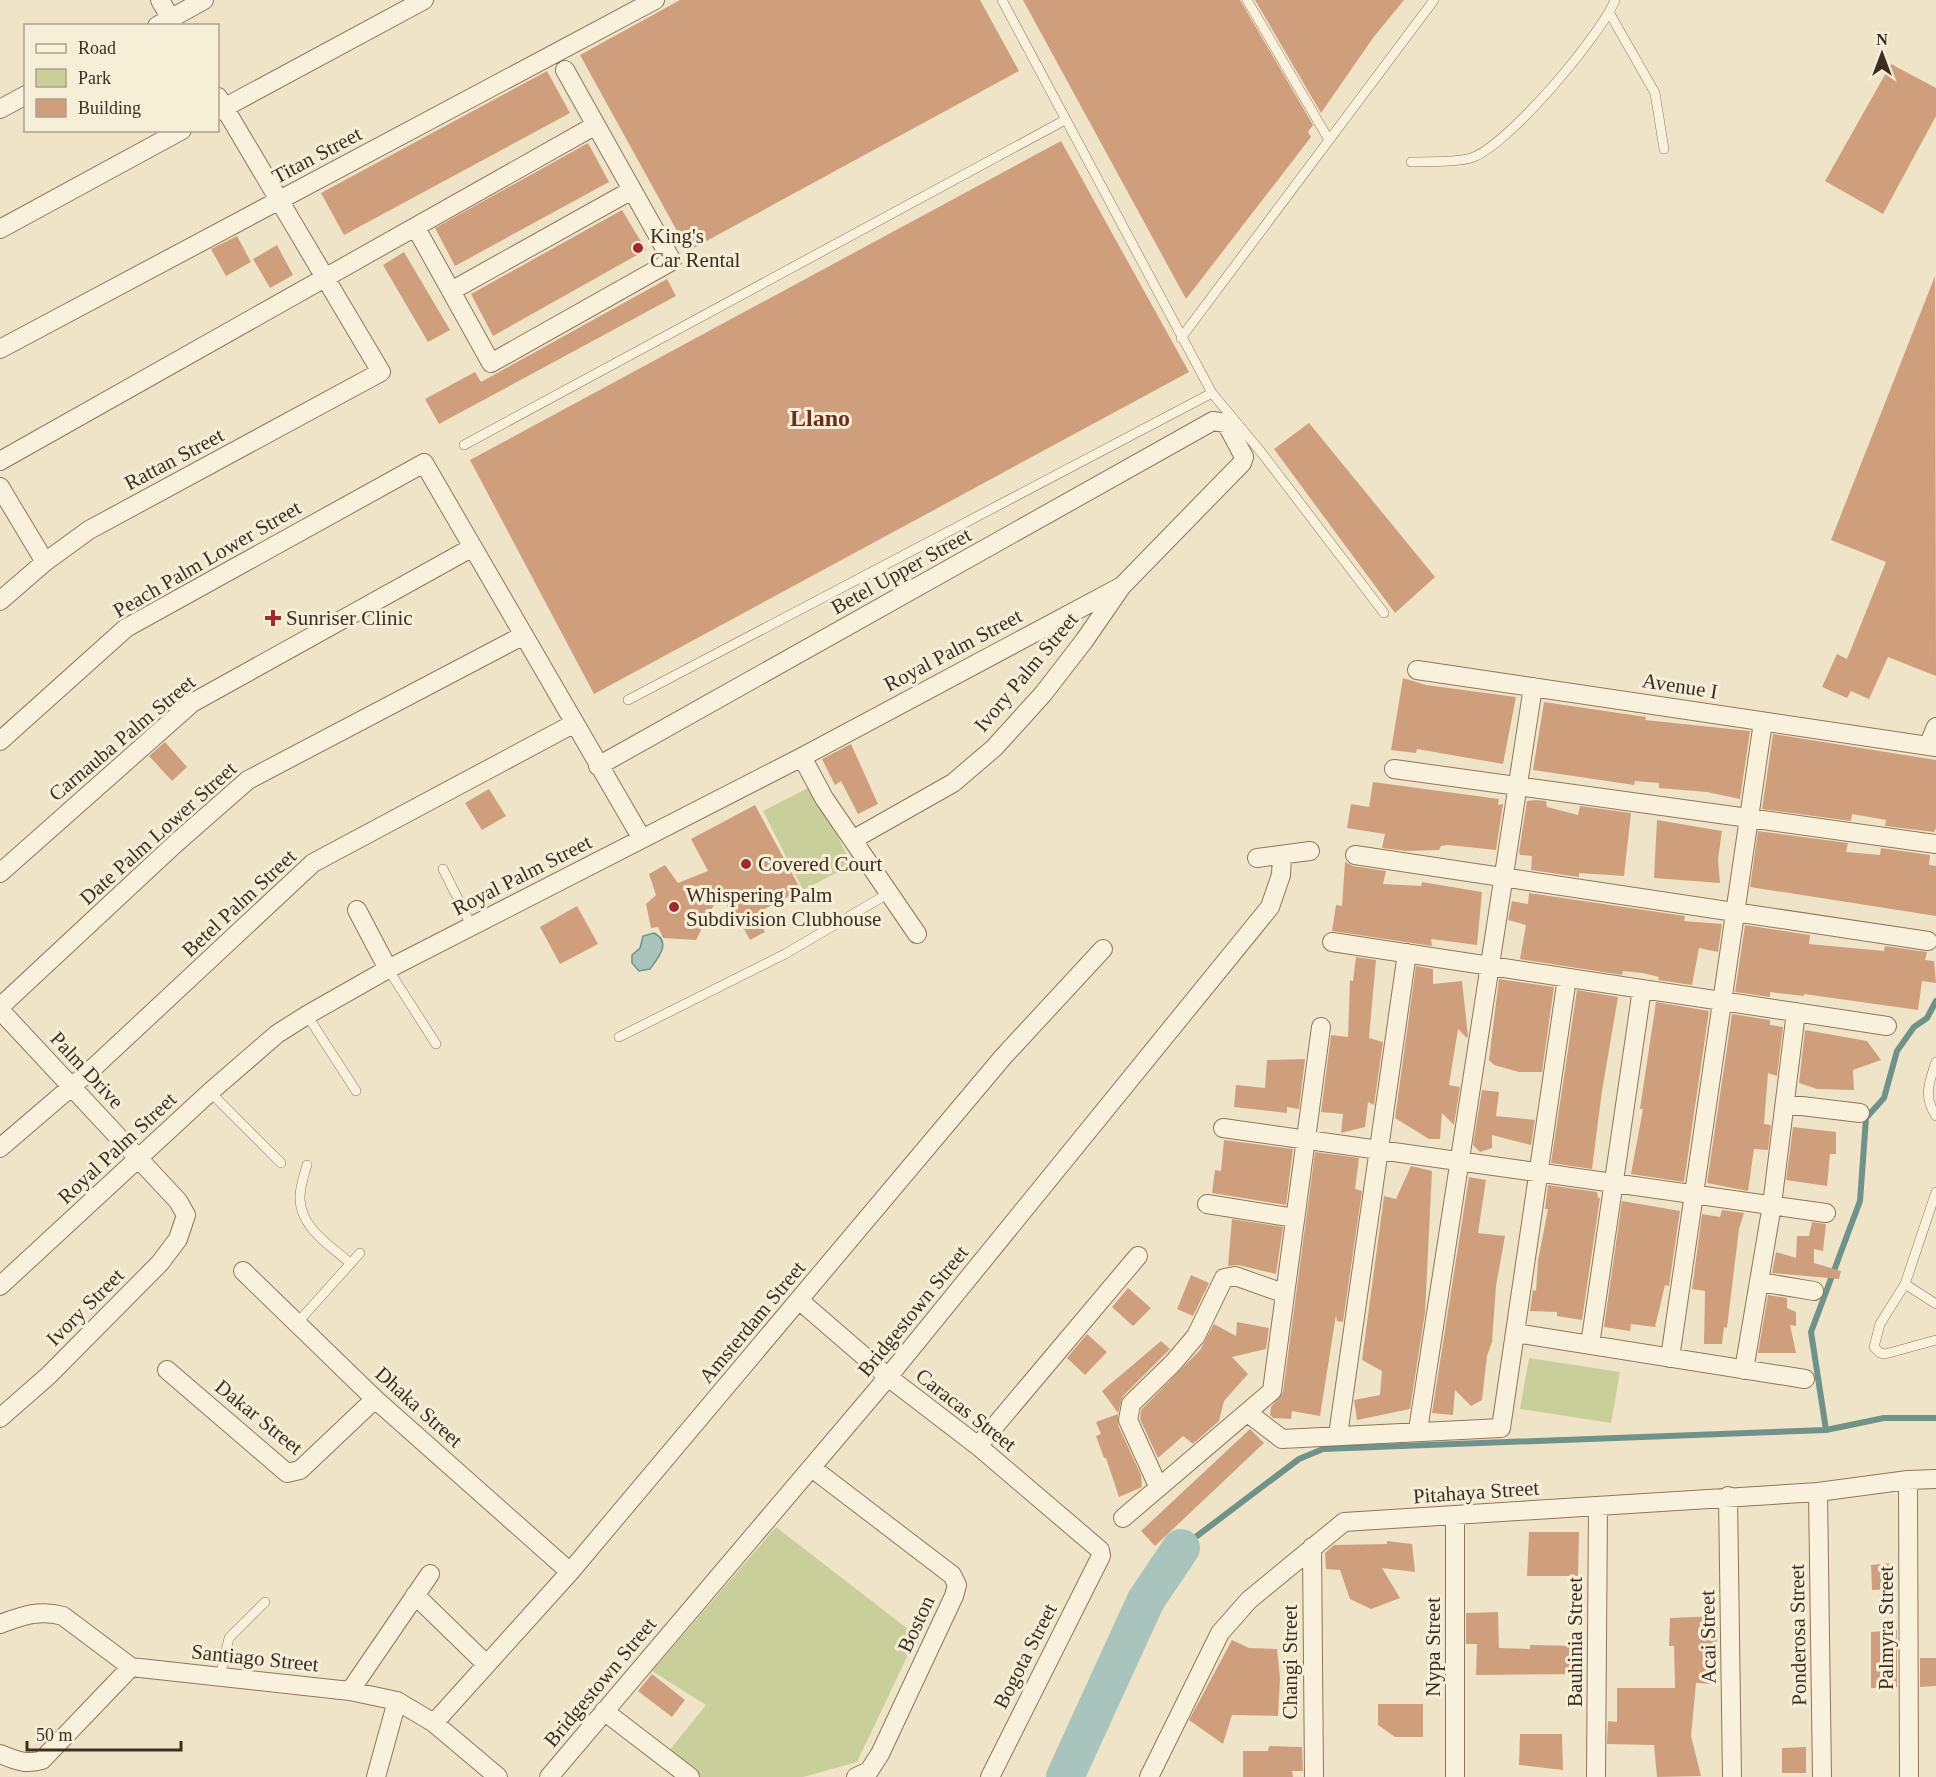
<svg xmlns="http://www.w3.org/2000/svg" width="1936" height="1777" viewBox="0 0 1936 1777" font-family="Georgia,serif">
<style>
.green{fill:#c9cf9b}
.water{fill:#a9c4bc;stroke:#6f938a;stroke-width:1.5}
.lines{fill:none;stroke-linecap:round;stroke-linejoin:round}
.stream{stroke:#6f938a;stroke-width:6}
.river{stroke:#a9c4bc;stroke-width:38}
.building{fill:#cf9f7d}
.service-casing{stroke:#8d765c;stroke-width:10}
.minor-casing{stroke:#8d765c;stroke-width:20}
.service{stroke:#faf1dc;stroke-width:9}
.minor{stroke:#faf1dc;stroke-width:18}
.poi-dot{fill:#9e2a2b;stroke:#f7eed8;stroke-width:2}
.labels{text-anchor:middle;stroke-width:6;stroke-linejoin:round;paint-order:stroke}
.street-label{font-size:21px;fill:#3d2e20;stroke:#f7eed8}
.poi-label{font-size:21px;fill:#3d2e20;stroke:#f7eed8;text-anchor:start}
.quarter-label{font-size:24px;font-weight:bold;fill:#6b2e1e;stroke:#f7eed8}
</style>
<rect width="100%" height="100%" fill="#f0e4c8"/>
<path class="green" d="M812 786 852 865 803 890 763 811Z
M1529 1358 1620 1372 1611 1423 1520 1409Z
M776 1527 917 1636 857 1762 803 1777H700L668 1752 706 1705 652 1671Z"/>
<path class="water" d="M654 933C672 942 658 958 650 969L639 971 632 963V955L640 948 643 936Z"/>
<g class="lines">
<path class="stream" d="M1826 1430 1811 1332 1860 1201 1866 1118 1884 1098 1897 1051 1914 1027 1927 1018 1936 1001
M1181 1548 1299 1459 1323 1449 1826 1430 1884 1418H1936"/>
<path class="river" d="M1065 1777 1146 1600 1181 1548"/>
</g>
<path class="building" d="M680 0H980L1019 71 688 251 580 55Z
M1023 0H1240L1313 125 1308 132 1311 137 1186 299Z
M1255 0H1404L1373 38 1321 113Z
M1891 64 1936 88V116L1883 214 1825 181Z
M547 71 570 113 344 235 321 193Z
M1061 141 1189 372 594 694 470 460Z
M588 143 609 182 455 266 435 228Z
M622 210 646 250 493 336 471 294Z
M237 236 251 262 226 276 211 249Z
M277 245 293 275 270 288 253 259Z
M404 252 450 330 428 342 383 265Z
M1935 276 1936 676 1888 657 1869 699 1851 691 1847 698 1822 687 1837 654 1847 659 1886 562 1831 540Z
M667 279 676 296 439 424 425 399 475 372 481 382Z
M1309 423 1435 577 1395 613 1274 449Z
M1403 678 1426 685 1516 697 1503 764 1417 749 1416 753 1391 750Z
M1544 702 1646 717 1645 720 1750 731 1740 799 1707 792 1659 788V783L1635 781 1634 785 1533 770Z
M1773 734 1936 760V828L1934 832 1885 826 1886 820 1852 814 1851 821 1762 809Z
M165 742 187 767 172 781 149 756Z
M851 744 878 804 858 814 841 781 835 785 822 759Z
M1373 782 1499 799 1498 805 1503 804 1496 850 1448 845 1441 846 1439 850 1406 851 1382 848 1385 834 1347 828 1351 804 1369 807Z
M489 789 506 816 482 830 465 803Z
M1536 800 1546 801 1547 807 1578 815 1580 806 1631 813 1624 876 1579 873V877L1531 870 1532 856 1520 855 1519 852 1527 801Z
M755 805 801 890 755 914 765 932 750 940 740 922 737 924 720 893 696 940 663 938 658 927 651 928 646 904 656 895 649 874 665 865 678 883 708 871 691 839Z
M1657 820 1722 831 1718 859 1720 883 1654 878Z
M1758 831 1848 843 1846 852 1880 855 1881 848 1930 855 1929 865 1936 866V916L1750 887Z
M1345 862 1353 866 1386 871 1383 884 1421 886 1422 882 1482 892 1477 945 1431 939 1432 946 1332 931 1336 905 1342 906Z
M1529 893 1685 916 1684 921 1722 924 1718 952 1699 948 1692 985 1658 980 1659 977 1642 973 1623 971 1622 975 1520 959 1526 925 1508 920 1512 901 1528 904Z
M577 906 598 944 560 964 540 927Z
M1745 925 1810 935 1809 944 1884 951 1885 946 1927 952 1925 960 1934 961 1936 983 1922 981 1918 1010 1804 994V996L1770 992V997L1735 992Z
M1356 957 1376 960 1369 1038 1383 1042 1374 1105 1368 1102 1365 1127 1341 1133 1343 1114 1321 1112 1331 1035 1348 1037 1350 980 1353 981Z
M1416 966 1433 969V984L1462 981 1468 1036 1467 1038 1458 1029 1449 1085 1460 1087 1454 1125 1442 1113 1440 1139H1429L1395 1118Z
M1499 979 1554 987 1542 1072H1519L1494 1065 1489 1060Z
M1577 990 1618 997 1602 1091 1592 1169 1551 1163Z
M1656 1002 1709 1011 1684 1182 1631 1174 1643 1109H1640Z
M1732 1014 1770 1020V1025L1783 1027 1777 1076 1768 1073 1764 1124 1771 1125 1768 1150 1754 1149 1748 1191 1707 1183Z
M1805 1030 1867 1041 1881 1060 1853 1070 1854 1090 1817 1089 1799 1083Z
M1305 1059 1299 1109 1287 1107V1113L1234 1107 1236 1085 1265 1088 1267 1060Z
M1482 1090 1499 1092 1496 1116 1535 1120 1531 1145 1492 1135V1148L1480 1152 1473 1145Z
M1793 1127 1836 1132V1154H1830L1827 1186 1786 1180Z
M1224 1140 1293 1149 1286 1205 1212 1193 1215 1170 1221 1171Z
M1315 1152 1359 1158 1355 1189 1362 1191 1343 1322 1337 1321 1336 1315 1320 1416 1292 1411 1291 1419 1273 1418 1270 1415 1271 1407 1283 1392Z
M1411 1166 1432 1171 1425 1313 1410 1409 1357 1420 1354 1400 1380 1395 1382 1371 1362 1360 1384 1196 1396 1199Z
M1469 1177 1486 1180 1478 1233 1505 1236 1496 1286 1492 1342 1487 1356 1482 1400 1471 1406 1455 1390 1453 1415 1432 1413Z
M1548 1185 1597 1192 1598 1198H1600L1582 1320 1557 1316V1312L1530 1311 1533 1290 1536 1291 1538 1261 1548 1209H1545Z
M1622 1201 1680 1211 1669 1286 1665 1285 1655 1327 1631 1324 1630 1331 1604 1327Z
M1722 1210 1744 1213 1739 1229 1727 1328 1724 1327 1722 1344H1704L1705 1291 1692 1289 1702 1214 1720 1217Z
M1232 1219 1283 1227 1276 1274 1238 1265 1228 1266Z
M1812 1222 1826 1224 1823 1251 1814 1249V1263L1841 1271 1839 1279 1772 1273 1776 1252 1796 1258 1797 1236H1809Z
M1191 1275 1209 1283 1193 1316 1177 1309Z
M1128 1288 1151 1308 1133 1326 1112 1307Z
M1768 1295 1787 1298V1308L1796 1312V1326L1790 1325 1796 1353H1758Z
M1237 1322 1269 1328 1266 1349 1232 1357 1248 1374 1224 1401 1219 1421 1193 1444 1183 1436 1158 1458 1140 1419 1141 1410 1200 1350 1214 1324 1236 1336Z
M1087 1334 1107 1352 1085 1375 1067 1358Z
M1161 1341 1170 1349 1123 1396 1118 1413 1102 1391Z
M1118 1414V1425L1141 1475 1142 1487 1119 1497 1106 1458H1104L1096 1436 1101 1434 1096 1422Z
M1250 1429 1264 1443 1155 1546 1141 1531Z
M1529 1532H1579L1578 1576H1527Z
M1387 1541 1412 1544 1415 1572 1382 1568 1400 1598 1371 1609 1350 1599 1340 1570 1326 1569 1325 1553 1334 1545 1387 1544Z
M1892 1563 1893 1589 1872 1590 1871 1565Z
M1498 1612 1499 1648 1530 1649V1645L1581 1646V1674L1476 1675 1477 1644H1466V1613Z
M1717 1616V1651L1712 1684 1696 1683 1691 1736 1701 1776 1657 1777 1654 1745 1607 1744 1608 1721 1617 1722V1688H1675L1674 1646H1669L1670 1618Z
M1897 1630V1687L1871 1688V1632Z
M1232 1640 1249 1648 1277 1649 1280 1678 1278 1716 1232 1715 1223 1744 1189 1720Z
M1920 1658H1936V1686L1920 1687Z
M652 1674 685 1700 672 1717 638 1691Z
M1378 1704H1423V1737H1395L1378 1725Z
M1520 1734H1562L1563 1770 1519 1765Z
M1269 1746 1302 1747 1303 1771H1292L1293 1777H1243V1751H1268Z
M1806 1747V1773H1782V1748Z"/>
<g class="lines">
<defs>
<path id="service" d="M1002 0 1212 393 1261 452 1384 613
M1247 0 1329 140
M1610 14 1655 93 1664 149
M1411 162C1430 161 1454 163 1471 158 1507 147 1601 35 1615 0
M1181 338 1434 0
M464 445 1065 120
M628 700 1212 393
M443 869 472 927
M388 969 436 1044
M307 1015 356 1091
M619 1037 785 954 889 893
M1936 1062C1929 1082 1923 1097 1936 1116
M210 1092 281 1163
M307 1165C304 1175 300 1187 300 1197 299 1227 331 1246 350 1263
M1936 1192 1905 1284 1880 1324 1874 1347 1880 1353 1885 1354 1936 1340
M1905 1284 1936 1304
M298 1322 360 1253
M220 1677 229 1638 265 1602"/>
<path id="minor" d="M160 0 175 26
M157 26 204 0
M0 109 26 95
M218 111 424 0
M416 228 491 363 672 261 565 70
M0 229 182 130
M451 291 632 190
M0 349 655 0
M0 461 596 125
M0 487 45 562
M0 601 45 562 89 530 381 372 218 97
M1417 670 1936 747
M0 741 126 628 424 463 642 839
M1928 746 1936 727
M802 757 824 798 917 934
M598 766 1213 421 1226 423 1244 457 1242 463 1122 586 1084 641 1043 694 994 748 953 783 854 839
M1394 769 1936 844
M1355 855 1928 941
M1257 858 1310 851
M0 873 192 703 473 547
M357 910 388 969
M1332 942 1887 1026
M0 1007 175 844 248 780 524 635
M0 1010 178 1201 186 1215 178 1239 160 1263 48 1376 0 1418
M1785 1104 1860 1113
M1223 1128 1826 1213
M0 1148 91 1070 313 863 575 723
M1207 1204 1295 1218
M243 1271 375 1399 570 1572
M1760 1282 1814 1291
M0 1286 210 1092 277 1034 307 1015 388 969 802 757 1122 586
M800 1301 888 1377 978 1446 1100 1550 1101 1556 990 1777
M1515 1333 1805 1379
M1590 1345 1642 989
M1670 1358 1763 722
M167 1370 287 1473 300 1470 375 1399
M1744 1370 1772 1205 1796 1012
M1248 1413 1282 1439 1501 1428 1567 978
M1418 1430 1533 687
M1338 1435 1407 953
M978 1446 1138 1256
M812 1468 952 1575 957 1585 954 1596 880 1754 869 1771 856 1777
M1908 1480 1909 1777
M1158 1486 1128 1420 1131 1404 1173 1363 1196 1336 1224 1278 1235 1276 1283 1293
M1818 1492 1822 1777
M1728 1496 1732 1777
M1455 1517V1777
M1123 1518 1272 1391 1321 1027
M1312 1547 1314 1777
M415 1595 486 1664
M0 1624C22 1616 39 1609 63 1616L131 1667 350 1691 397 1701 434 1723 498 1777
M350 1691 430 1574
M604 1711 690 1777
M434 1723 570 1572 1003 1057 1103 949
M0 1754C15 1760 26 1765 42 1760L131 1667
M376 1777 397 1701
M549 1777 888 1377 1270 907 1281 875 1282 855
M1149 1777 1220 1633 1249 1600 1344 1522 1818 1492 1908 1480 1936 1479
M1596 1777 1598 1506"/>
</defs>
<use href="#service" class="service-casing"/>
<use href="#minor" class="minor-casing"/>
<use href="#service" class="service"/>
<use href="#minor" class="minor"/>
</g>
<g class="poi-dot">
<circle cx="638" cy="248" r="6"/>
<path d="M270 609h6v6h6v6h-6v6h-6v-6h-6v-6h6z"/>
<circle cx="746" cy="864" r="6"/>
<circle cx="674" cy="907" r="6"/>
</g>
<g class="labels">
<g class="street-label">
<text transform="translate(317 155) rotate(-28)" y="7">Titan Street</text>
<text transform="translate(174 459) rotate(-28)" y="7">Rattan Street</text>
<text transform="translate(207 559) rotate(-30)" y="7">Peach Palm Lower Street</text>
<text transform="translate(901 571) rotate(-29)" y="7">Betel Upper Street</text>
<text transform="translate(953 650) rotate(-28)" y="7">Royal Palm Street</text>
<text transform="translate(1026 672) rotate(-50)" y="7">Ivory Palm Street</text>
<text transform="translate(1680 686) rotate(9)" y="7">Avenue I</text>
<text transform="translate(122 738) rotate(-40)" y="7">Carnauba Palm Street</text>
<text transform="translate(158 833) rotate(-42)" y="7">Date Palm Lower Street</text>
<text transform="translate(522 875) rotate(-27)" y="7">Royal Palm Street</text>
<text transform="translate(239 903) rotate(-43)" y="7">Betel Palm Street</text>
<text transform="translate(87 1070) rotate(47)" y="7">Palm Drive</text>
<text transform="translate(117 1148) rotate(-43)" y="7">Royal Palm Street</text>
<text transform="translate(85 1307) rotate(-45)" y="7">Ivory Street</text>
<text transform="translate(913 1311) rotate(-51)" y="7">Bridgestown Street</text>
<text transform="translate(752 1322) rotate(-50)" y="7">Amsterdam Street</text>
<text transform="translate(419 1407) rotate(42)" y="7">Dhaka Street</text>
<text transform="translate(966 1410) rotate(38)" y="7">Caracas Street</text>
<text transform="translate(259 1417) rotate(39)" y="7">Dakar Street</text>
<text transform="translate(1476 1492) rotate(-4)" y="7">Pitahaya Street</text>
<text transform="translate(916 1624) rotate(-65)" y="7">Boston</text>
<text transform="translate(1886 1628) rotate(-90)" y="7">Palmyra Street</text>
<text transform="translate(1798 1635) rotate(-91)" y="7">Ponderosa Street</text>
<text transform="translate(1708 1637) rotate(-91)" y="7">Acai Street</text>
<text transform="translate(1575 1642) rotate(-90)" y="7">Bauhinia Street</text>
<text transform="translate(1433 1647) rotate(-90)" y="7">Nypa Street</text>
<text transform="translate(1025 1656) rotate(-63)" y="7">Bogota Street</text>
<text transform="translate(255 1658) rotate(6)" y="7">Santiago Street</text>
<text transform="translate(1290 1662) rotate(-90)" y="7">Changi Street</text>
<text transform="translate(600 1682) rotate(-50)" y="7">Bridgestown Street</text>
</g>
<g class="poi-label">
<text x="650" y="243">King's<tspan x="650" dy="24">Car Rental</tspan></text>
<text x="286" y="625">Sunriser Clinic</text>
<text x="758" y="871">Covered Court</text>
<text x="686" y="902">Whispering Palm<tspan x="686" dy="24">Subdivision Clubhouse</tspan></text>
</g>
<g class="quarter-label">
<text x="820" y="426">Llano</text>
</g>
</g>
<rect x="24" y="24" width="195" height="108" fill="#f7eed8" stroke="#ada18e" stroke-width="1.5"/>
<rect x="36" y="44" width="30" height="9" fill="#faf1dc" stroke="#ada18e" stroke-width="1.5"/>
<text x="78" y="54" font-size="18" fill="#3d2e20">Road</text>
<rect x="36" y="69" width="30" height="18" fill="#c9cf9b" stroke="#ada18e" stroke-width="1.5"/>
<text x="78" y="84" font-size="18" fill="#3d2e20">Park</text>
<rect x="36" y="99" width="30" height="18" fill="#cf9f7d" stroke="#ada18e" stroke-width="1.5"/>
<text x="78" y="114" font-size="18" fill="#3d2e20">Building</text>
<g transform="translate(1882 54)" stroke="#f7eed8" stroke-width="4.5" paint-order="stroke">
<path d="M0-4.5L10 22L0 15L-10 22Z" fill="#3d2e20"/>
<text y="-9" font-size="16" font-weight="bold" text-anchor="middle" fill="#3d2e20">N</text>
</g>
<path d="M27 1741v9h154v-9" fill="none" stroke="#3d2e20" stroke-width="3"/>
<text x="36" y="1741" font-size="18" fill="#3d2e20" stroke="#f7eed8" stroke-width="4.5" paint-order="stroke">50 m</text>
</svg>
